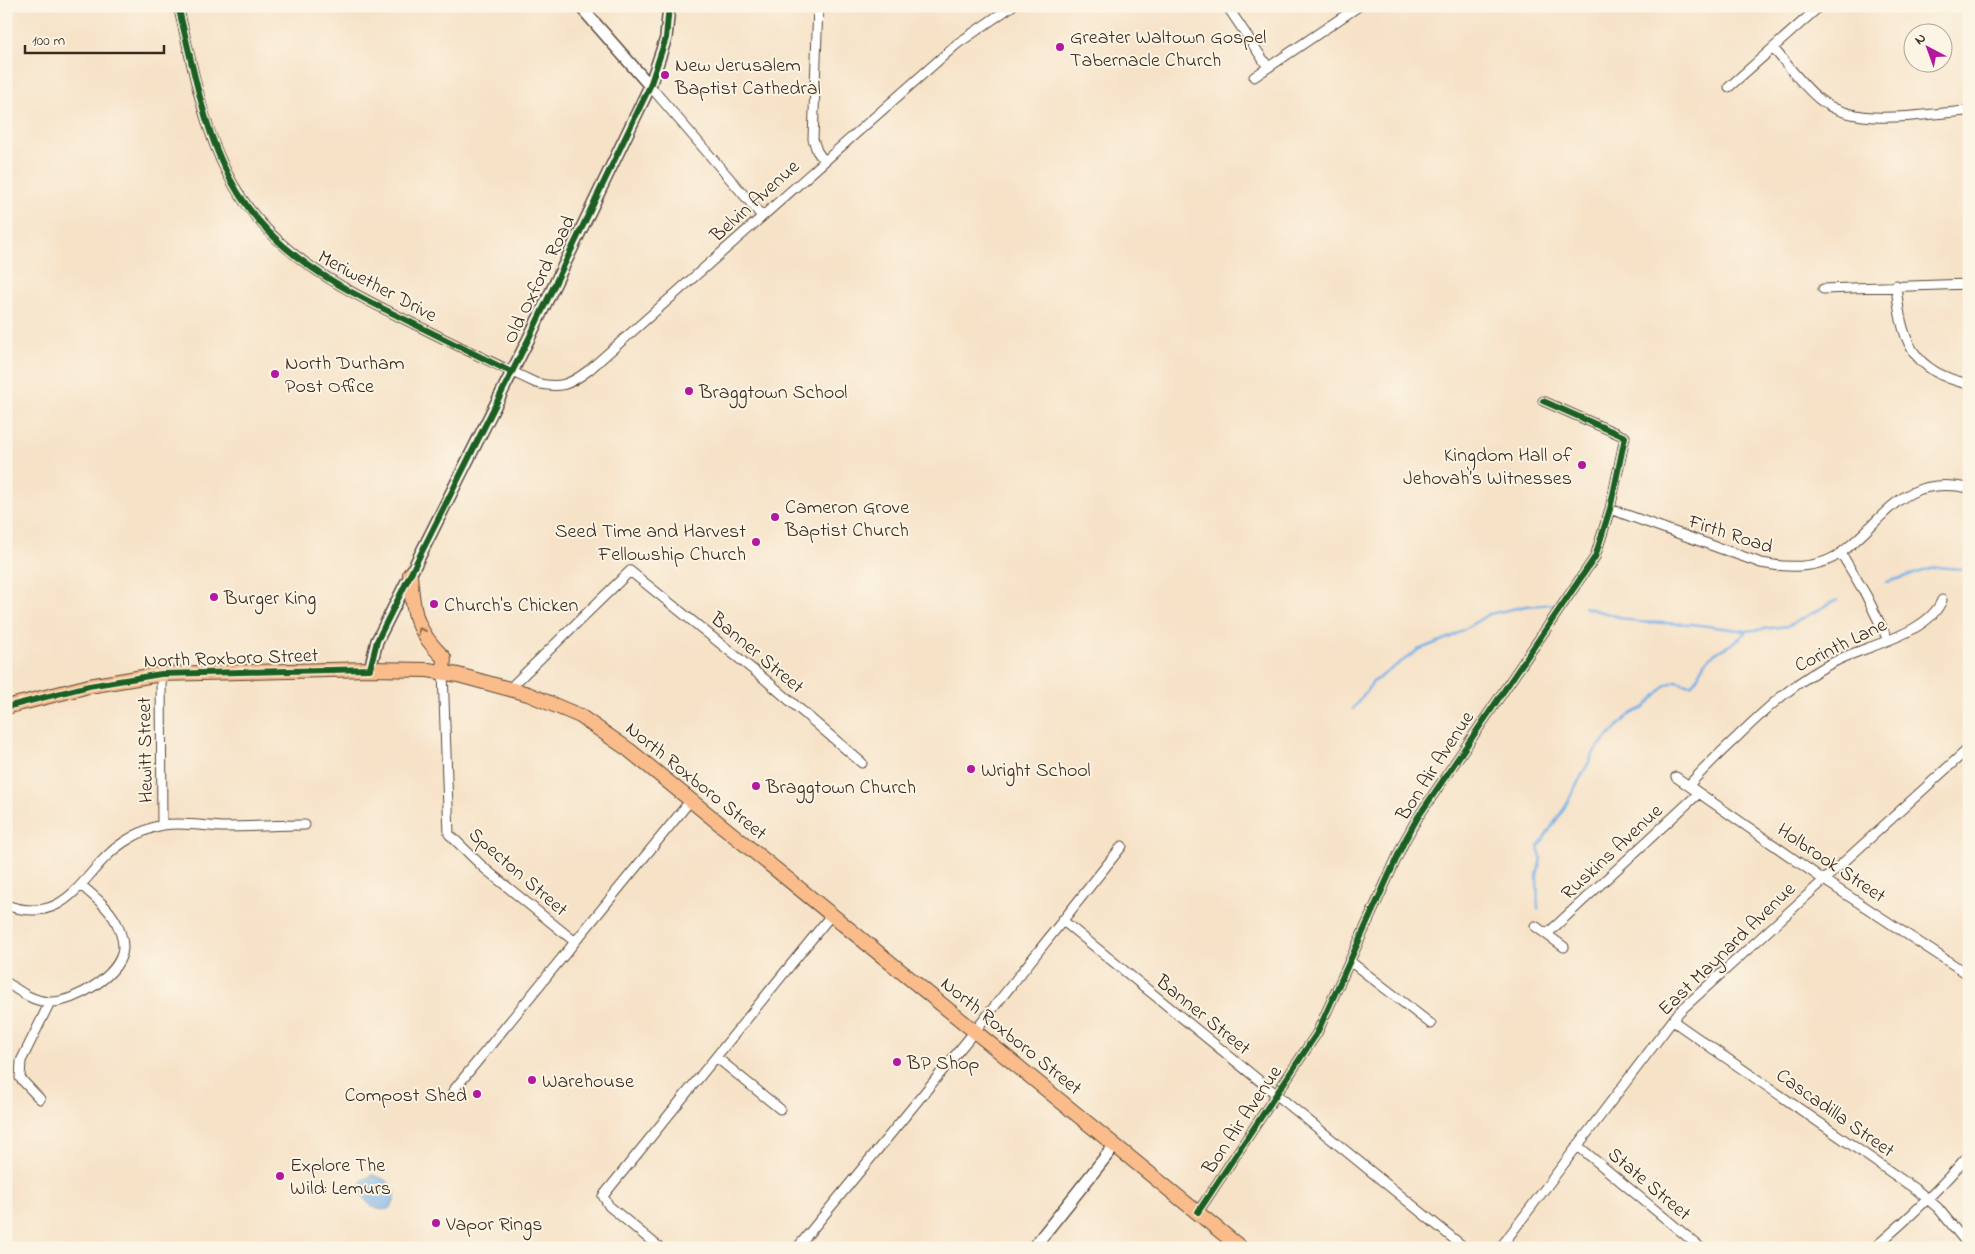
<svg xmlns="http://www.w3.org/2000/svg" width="1975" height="1254" viewBox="0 0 1975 1254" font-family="'Indie Flower',sans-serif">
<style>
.water{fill:#78b1e8;stroke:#5a6e83}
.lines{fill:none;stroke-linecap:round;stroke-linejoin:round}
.stream{stroke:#78b1e8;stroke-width:2.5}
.minor-casing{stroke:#574637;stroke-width:11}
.tertiary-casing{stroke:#574637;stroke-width:14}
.primary-casing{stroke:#574637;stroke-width:16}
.minor{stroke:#fff;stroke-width:9}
.tertiary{stroke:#fff;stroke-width:11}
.primary{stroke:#f9bc8a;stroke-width:14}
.cycleway-casing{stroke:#fcf5e5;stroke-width:9}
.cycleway{stroke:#1b5e20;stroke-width:6}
.oneway{stroke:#906c4f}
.poi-dot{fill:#b5179e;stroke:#fcf5e5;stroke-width:2}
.labels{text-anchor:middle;stroke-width:4;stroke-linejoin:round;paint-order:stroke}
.poi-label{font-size:20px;fill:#3b2a1e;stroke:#fcf5e5;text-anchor:start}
.street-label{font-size:20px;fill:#3b2a1e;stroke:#fcf5e5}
</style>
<rect width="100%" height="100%" fill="#fcf5e5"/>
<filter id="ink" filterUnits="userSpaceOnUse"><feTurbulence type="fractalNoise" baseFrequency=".02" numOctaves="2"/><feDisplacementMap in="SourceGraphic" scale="10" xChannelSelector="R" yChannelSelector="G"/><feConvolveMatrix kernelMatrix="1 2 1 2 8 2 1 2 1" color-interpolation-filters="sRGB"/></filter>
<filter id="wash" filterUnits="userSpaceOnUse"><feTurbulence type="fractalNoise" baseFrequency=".0096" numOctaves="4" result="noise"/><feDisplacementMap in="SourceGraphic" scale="20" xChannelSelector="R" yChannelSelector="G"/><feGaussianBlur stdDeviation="1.12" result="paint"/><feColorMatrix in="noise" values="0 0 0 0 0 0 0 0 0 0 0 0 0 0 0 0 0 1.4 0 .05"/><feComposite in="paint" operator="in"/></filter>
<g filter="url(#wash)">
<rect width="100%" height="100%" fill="#f6e2c7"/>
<path class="water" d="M372 1175C389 1178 404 1194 389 1209 376 1212 368 1205 361 1193L362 1180Z"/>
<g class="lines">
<path class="stream" d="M1887 582 1937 567 1961 569 1969 567
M1584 607 1637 622 1692 624 1746 631 1788 626 1837 600
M1353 709 1373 682 1418 650 1453 636 1489 614 1526 606 1553 604
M1538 909 1537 876 1541 858 1538 847 1563 810 1596 749 1629 715 1644 708 1666 685 1676 681 1691 685C1701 675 1701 668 1708 659 1720 647 1737 645 1746 631"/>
</g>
</g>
<g filter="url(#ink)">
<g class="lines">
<defs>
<path id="minor" d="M178 6C192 61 201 122 227 173 267 252 338 286 414 324 454 344 495 364 536 383 560 389 569 385 589 370L957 44 1012 6
M818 6 813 139 817 151 824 161
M1227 6 1268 67
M1773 48C1788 65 1802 85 1819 99 1857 130 1924 113 1969 111
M1254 77 1359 6
M650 86 762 216
M1729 87 1820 6
M1896 285C1901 339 1911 372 1969 384
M1823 289 1969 284
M1610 509 1761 563C1787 568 1820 569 1842 552 1887 518 1901 474 1969 488
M1841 553 1866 595 1888 640
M443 672 449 834 484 868 574 941
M161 674 162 825
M509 689 630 571 767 681 862 763
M1676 777 1824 880 1969 975
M1689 785C1704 768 1721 752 1737 737 1769 706 1799 678 1840 659 1870 645 1929 633 1942 600
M6 905C71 928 82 869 124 842 135 835 151 827 163 825 182 822 205 826 224 827 251 827 278 825 305 825
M1062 920 1465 1248
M1535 926 1564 947
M1547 934 1699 793
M1351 962 1431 1024
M6 982C20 992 34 1002 51 1002 75 1002 121 975 123 948 123 943 121 934 119 929 113 911 96 898 82 886
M1673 1021 1918 1191 1938 1208 1969 1246
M716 1057 780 1109
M453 1091 691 800
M40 1099 20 1078 21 1061 50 1002
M1578 1146 1701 1248
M1198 1212 1317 1033 1404 842 1418 817 1595 557 1610 509 1625 437 1543 401
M660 1248 609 1206 603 1196 832 914
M797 1248 975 1031 1122 846
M1500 1248 1679 1012 1969 748
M1874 1248C1909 1218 1940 1189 1969 1154"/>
<path id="tertiary" d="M580 6 650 86
M370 669 377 641 529 338 650 86 666 38 669 6
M1033 1248 1115 1145"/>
<path id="primary" d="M410 574C413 613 415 630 444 658L443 672
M6 707 89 686 161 674 370 669 428 670 458 675 528 694 580 716 629 750 1241 1248"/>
</defs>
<use href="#minor" class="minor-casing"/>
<use href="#tertiary" class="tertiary-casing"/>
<use href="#primary" class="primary-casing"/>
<use href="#minor" class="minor"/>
<use href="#tertiary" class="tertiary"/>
<use href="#primary" class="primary"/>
<defs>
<path id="cycleway" d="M178 6C191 57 200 111 221 160 257 245 327 281 406 320 441 337 476 355 511 372
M6 707 89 686 161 674 370 669 377 641 529 338 650 86 666 38 669 6
M1198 1212 1317 1033 1404 842 1418 817 1595 557 1610 509 1625 437 1543 401"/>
</defs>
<use href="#cycleway" class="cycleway-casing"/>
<use href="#cycleway" class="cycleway"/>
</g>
<defs><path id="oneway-chevron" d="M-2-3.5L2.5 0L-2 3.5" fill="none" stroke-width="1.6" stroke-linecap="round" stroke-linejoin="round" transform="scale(1.25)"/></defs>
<use class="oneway" href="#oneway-chevron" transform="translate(421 631) rotate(-120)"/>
</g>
<g class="poi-dot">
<circle cx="1060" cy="47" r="5"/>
<circle cx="665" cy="75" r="5"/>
<circle cx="275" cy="374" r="5"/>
<circle cx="689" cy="391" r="5"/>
<circle cx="1582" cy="465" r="5"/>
<circle cx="775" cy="517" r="5"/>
<circle cx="756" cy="542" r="5"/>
<circle cx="214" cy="597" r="5"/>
<circle cx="434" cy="604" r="5"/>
<circle cx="971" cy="769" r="5"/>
<circle cx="756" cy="786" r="5"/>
<circle cx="897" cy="1062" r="5"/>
<circle cx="532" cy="1080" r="5"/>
<circle cx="477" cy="1094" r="5"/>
<circle cx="280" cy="1176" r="5"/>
<circle cx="436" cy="1223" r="5"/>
</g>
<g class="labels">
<g class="poi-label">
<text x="1070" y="43">Greater Waltown Gospel<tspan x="1070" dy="23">Tabernacle Church</tspan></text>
<text x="675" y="71">New Jerusalem<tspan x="675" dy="23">Baptist Cathedral</tspan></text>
<text x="285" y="369">North Durham<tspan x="285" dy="23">Post Office</tspan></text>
<text x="699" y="398">Braggtown School</text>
<text x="1572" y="461" text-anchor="end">Kingdom Hall of<tspan x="1572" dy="23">Jehovah’s Witnesses</tspan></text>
<text x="785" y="513">Cameron Grove<tspan x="785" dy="23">Baptist Church</tspan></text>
<text x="746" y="537" text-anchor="end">Seed Time and Harvest<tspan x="746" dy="23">Fellowship Church</tspan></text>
<text x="224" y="604">Burger King</text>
<text x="444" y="611">Church's Chicken</text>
<text x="981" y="776">Wright School</text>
<text x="766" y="793">Braggtown Church</text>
<text x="907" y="1069">BP Shop</text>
<text x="542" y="1087">Warehouse</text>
<text x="467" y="1101" text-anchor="end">Compost Shed</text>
<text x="290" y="1171">Explore The<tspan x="290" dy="23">Wild: Lemurs</tspan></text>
<text x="446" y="1230">Vapor Rings</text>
</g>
<g class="street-label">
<text transform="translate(754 200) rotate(-42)" y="7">Belvin Avenue</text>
<text transform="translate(538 279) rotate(-64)" y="7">Old Oxford Road</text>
<text transform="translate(378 285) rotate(28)" y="7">Meriwether Drive</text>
<text transform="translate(1731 533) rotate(18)" y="7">Firth Road</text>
<text transform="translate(1840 644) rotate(-26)" y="7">Corinth Lane</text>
<text transform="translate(758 652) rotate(40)" y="7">Banner Street</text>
<text transform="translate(231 657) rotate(-2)" y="7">North Roxboro Street</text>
<text transform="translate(144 750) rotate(-91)" y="7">Hewitt Street</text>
<text transform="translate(1434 765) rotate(-57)" y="7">Bon Air Avenue</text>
<text transform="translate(697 780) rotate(39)" y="7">North Roxboro Street</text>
<text transform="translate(1611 851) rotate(-43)" y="7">Ruskins Avenue</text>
<text transform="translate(1832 862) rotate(34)" y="7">Holbrook Street</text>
<text transform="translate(519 871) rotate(41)" y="7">Specton Street</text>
<text transform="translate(1726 948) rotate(-44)" y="7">East Maynard Avenue</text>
<text transform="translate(1204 1014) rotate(39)" y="7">Banner Street</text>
<text transform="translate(1012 1035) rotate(39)" y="7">North Roxboro Street</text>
<text transform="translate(1836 1112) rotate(35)" y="7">Cascadilla Street</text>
<text transform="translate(1241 1119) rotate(-56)" y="7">Bon Air Avenue</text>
<text transform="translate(1650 1183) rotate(40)" y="7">State Street</text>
</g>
</g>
<rect width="1975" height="1254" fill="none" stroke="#fcf5e5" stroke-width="25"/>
<g transform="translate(1928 48) rotate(319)"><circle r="24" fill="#fcf5e5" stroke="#afa495"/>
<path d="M0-4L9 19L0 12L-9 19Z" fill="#b5179e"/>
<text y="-8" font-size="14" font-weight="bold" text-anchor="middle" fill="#3b2a1e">N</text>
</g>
<path d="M25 45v8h139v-8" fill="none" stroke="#3b2a1e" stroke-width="2.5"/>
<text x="32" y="45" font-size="15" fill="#3b2a1e" stroke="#fcf5e5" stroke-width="4" paint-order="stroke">100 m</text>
</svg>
